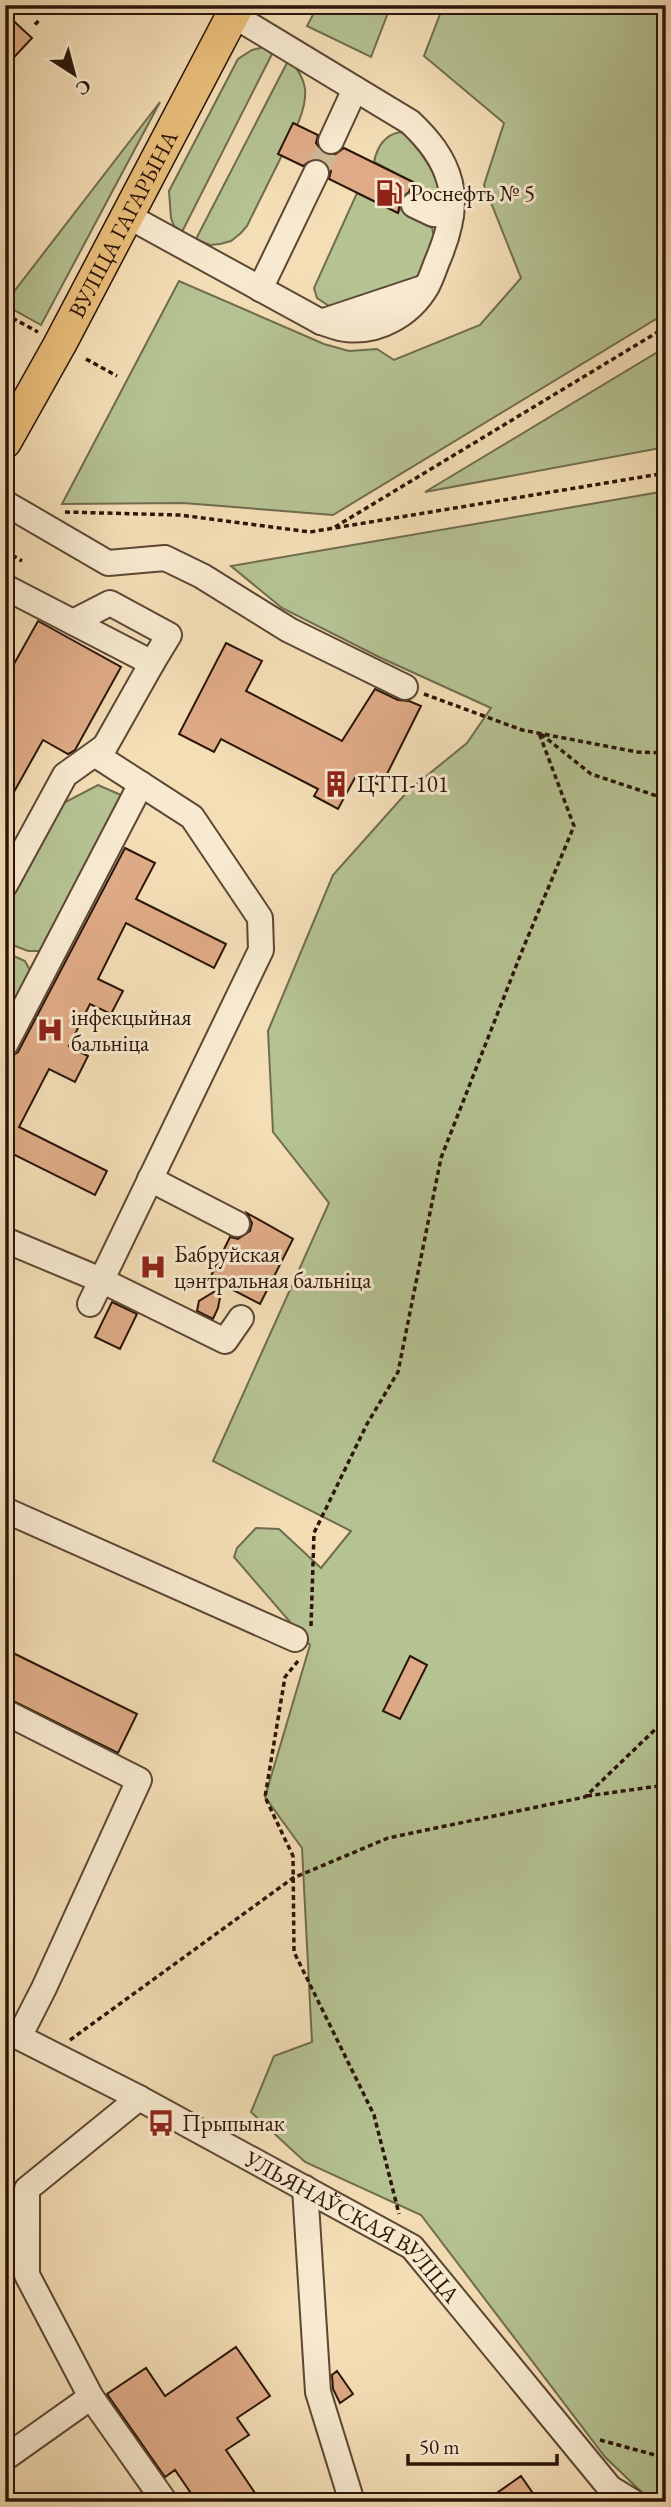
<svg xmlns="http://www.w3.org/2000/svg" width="671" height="2507" viewBox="0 0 671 2507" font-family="'EB Garamond',serif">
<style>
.green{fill:#b5c292;stroke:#706c4e;stroke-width:2}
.building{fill:#dfab87;stroke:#2a1509;stroke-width:2}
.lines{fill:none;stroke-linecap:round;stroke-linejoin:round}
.minor-tunnel{stroke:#ccb693;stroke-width:24;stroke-dasharray:24 12;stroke-linecap:butt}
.minor-casing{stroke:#5c4734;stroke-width:28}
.major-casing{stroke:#2a1509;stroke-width:35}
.path{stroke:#2a1509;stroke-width:3.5;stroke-dasharray:5 3.5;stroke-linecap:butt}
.minor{stroke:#f8ead0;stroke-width:24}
.major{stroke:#eabf7b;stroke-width:32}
.rail{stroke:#2a1509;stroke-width:5;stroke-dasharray:12 12;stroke-linecap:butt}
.labels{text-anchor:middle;stroke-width:6;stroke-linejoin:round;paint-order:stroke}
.poi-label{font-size:23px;fill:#2a1509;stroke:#f8ead0;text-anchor:start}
.street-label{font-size:23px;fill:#2a1509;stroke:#f8ead0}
</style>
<rect width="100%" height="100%" fill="#f4deb6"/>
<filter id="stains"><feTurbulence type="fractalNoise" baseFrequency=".00286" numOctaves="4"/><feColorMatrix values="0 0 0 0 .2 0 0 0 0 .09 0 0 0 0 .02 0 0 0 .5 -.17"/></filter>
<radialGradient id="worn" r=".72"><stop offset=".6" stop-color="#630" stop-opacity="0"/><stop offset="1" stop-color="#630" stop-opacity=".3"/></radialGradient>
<path class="green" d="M318 5H391L371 57 307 26Z
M441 5H666V313L333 515 183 503 62 504 179 281 324 344 349 351 377 349 394 360 480 325 521 278 484 185 504 123 424 56 442 9Z
M264 47 274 50 182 232 174 226 171 218 169 191 238 59 252 50Z
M289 59C308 80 309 95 299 121L247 226 241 233 231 241 220 244 210 245 196 239Z
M160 102 41 325 7 306 6 302Z
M400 132 411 136 441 180 437 190 430 195 422 194 411 187 413 182 374 162C377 147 385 135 400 132Z
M357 193 398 213 401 208 424 218 432 228 436 244 422 274 402 286 332 308 317 298 314 288Z
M666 347V447L425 492Z
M666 491V2502H652L605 2457 421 2215 305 2162 251 2112 274 2056 312 2042 302 1848 265 1797 310 1645 234 1557 237 1548 256 1528 279 1529 321 1568 351 1531 213 1461 329 1203 273 1132 268 1031 333 875 408 791 467 743 491 708 379 657 282 608 231 566Z
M98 785 121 795 50 940 40 951H28L5 942V887L48 811Z
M5 952 25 961 31 972 5 1021Z"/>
<path class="building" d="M5 13 32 38 5 67Z
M293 123 318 135 316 143 324 154 333 156 344 148 413 182 409 192 401 198 398 213 329 179 331 171 323 160 314 158 303 166 278 154Z
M38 621 121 667 75 750 68 754 43 740 5 808V680Z
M226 643 262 661 246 691 342 741 375 689 398 700 409 701 421 706 381 786 357 774 338 809 314 796 318 789 221 739 214 752 179 734Z
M125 848 155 863 136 899 226 944 214 968 126 923 98 979 123 991 111 1014 90 1004 69 1046 88 1056 75 1082 49 1069 19 1127 107 1171 95 1195 7 1151 5 1155V1064L8 1059 18 1052Z
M247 1213 293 1239 260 1304 210 1278 230 1237 238 1239 250 1231 252 1223Z
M222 1287 218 1308 213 1319 197 1311 199 1301Z
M112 1302 137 1314 120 1349 95 1337Z
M5 1649 137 1714 118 1753 5 1697Z
M410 1656 427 1665 400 1719 383 1711Z
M236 2347 270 2396 237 2418 249 2435 226 2450 261 2502H197L175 2470 165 2477 107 2394 146 2368 165 2396Z
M337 2371 353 2394 340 2403 333 2389 332 2375Z
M521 2476 539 2502H484Z"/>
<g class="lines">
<path class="minor-tunnel" d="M316 173 331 141"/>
<defs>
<g id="minor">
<path d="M331 141 355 89"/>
<path d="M414 205 433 214 451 215"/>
<path d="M128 216 321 322C329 324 338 329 346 329 379 333 411 314 427 286 432 277 435 266 439 257 448 235 456 207 450 183 444 158 428 139 410 122L233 15"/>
<path d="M260 289 316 173"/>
<path d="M321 322 426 287"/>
<path d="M5 503 108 563 165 558 202 576 289 630 405 687"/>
<path d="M5 587 152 663 99 757 192 817 260 918 261 950 90 1304"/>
<path d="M73 622 110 603 169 635 152 663"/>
<path d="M5 885 65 775 104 747"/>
<path d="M5 1045 141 784"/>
<path d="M150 1179 237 1224"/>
<path d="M5 1240 101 1280 225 1341 241 1318"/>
<path d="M5 1510 295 1639"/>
<path d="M5 1712 139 1780 44 1988 19 2037"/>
<path id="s1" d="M5 2030 139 2098 412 2247 610 2488 633 2502"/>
<path d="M305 2188 318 2392 352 2502"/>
<path d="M91 2397 27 2275V2189L139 2098"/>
<path d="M5 2458 91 2397 165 2502"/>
</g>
<g id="major">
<path id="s2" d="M5 442 60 344 238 5"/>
</g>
</defs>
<use href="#minor" class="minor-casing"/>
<use href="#major" class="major-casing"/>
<path class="path" d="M5 314 38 332
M86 359 117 376
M65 512 180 515 310 532 666 473
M335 527 666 327
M5 551 22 561
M424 694 522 730 637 752 666 753
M541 734 591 774 666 799
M311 1626 314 1533 367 1424 398 1372 441 1158 522 951 574 826 539 733
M298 1661 285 1677 265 1797 293 1856 294 1952 374 2115 399 2214
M587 1796 666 1785
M70 2040 293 1878 388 1838 585 1797 666 1719
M600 2440 666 2458"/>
<use href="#minor" class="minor"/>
<use href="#major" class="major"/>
<path class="rail" d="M18 5 38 24"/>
</g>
<defs>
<symbol id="fuel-bare" viewBox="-9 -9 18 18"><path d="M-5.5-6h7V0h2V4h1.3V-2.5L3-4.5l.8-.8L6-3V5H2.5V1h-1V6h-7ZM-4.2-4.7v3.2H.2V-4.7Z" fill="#8f2418" stroke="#f8ead0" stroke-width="2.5" paint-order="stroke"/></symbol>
<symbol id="building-bare" viewBox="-9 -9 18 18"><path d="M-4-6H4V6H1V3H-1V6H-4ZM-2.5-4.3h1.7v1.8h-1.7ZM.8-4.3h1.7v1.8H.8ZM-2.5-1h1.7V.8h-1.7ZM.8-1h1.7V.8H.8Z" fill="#8f2418" stroke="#f8ead0" stroke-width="2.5" paint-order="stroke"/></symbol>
<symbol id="hospital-bare" viewBox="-9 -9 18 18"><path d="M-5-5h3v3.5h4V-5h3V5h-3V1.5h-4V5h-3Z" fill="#8f2418" stroke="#f8ead0" stroke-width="2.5" paint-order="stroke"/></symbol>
<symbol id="bus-bare" viewBox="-9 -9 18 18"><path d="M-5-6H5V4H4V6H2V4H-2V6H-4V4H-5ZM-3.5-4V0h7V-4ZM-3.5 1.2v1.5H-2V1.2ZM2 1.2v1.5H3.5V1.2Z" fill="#8f2418" stroke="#f8ead0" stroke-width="2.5" paint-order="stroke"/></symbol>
</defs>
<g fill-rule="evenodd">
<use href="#fuel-bare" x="370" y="174" width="38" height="38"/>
<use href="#building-bare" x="317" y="765" width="38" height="38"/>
<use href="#hospital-bare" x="31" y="1011" width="38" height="38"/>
<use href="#hospital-bare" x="134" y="1248" width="38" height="38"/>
<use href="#bus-bare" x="142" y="2104" width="38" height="38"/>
</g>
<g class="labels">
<g class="poi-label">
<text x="410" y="201">Роснефть № 5</text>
<text x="357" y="792">ЦТП-101</text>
<text x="71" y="1025">інфекцыйная<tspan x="71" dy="26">бальніца</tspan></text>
<text x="174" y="1262">Бабруйская<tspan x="174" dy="26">цэнтральная бальніца</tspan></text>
<text x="182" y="2131">Прыпынак</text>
</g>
<g class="street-label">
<text dy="8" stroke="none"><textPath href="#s2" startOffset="248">ВУЛІЦА ГАГАРЫНА</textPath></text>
<text dy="8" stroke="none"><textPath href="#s1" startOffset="401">УЛЬЯНАЎСКАЯ ВУЛІЦА</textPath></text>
</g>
</g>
<rect width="671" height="2507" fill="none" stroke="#f4deb6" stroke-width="28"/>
<rect x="7" y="7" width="657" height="2493" fill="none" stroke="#2a1509" stroke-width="3.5"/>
<rect x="14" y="14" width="643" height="2479" fill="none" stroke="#2a1509" stroke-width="2"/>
<g transform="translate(74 74) rotate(144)" stroke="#f8ead0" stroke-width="5" paint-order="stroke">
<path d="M0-5L12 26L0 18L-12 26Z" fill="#2a1509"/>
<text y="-10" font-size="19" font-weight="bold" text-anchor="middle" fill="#2a1509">С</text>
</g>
<path d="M408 2454v10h149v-10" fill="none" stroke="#2a1509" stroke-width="3.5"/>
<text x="419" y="2454" font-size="21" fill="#2a1509" stroke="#f8ead0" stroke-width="5" paint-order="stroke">50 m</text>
<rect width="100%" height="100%" filter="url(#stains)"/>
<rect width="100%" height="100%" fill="url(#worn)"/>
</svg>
